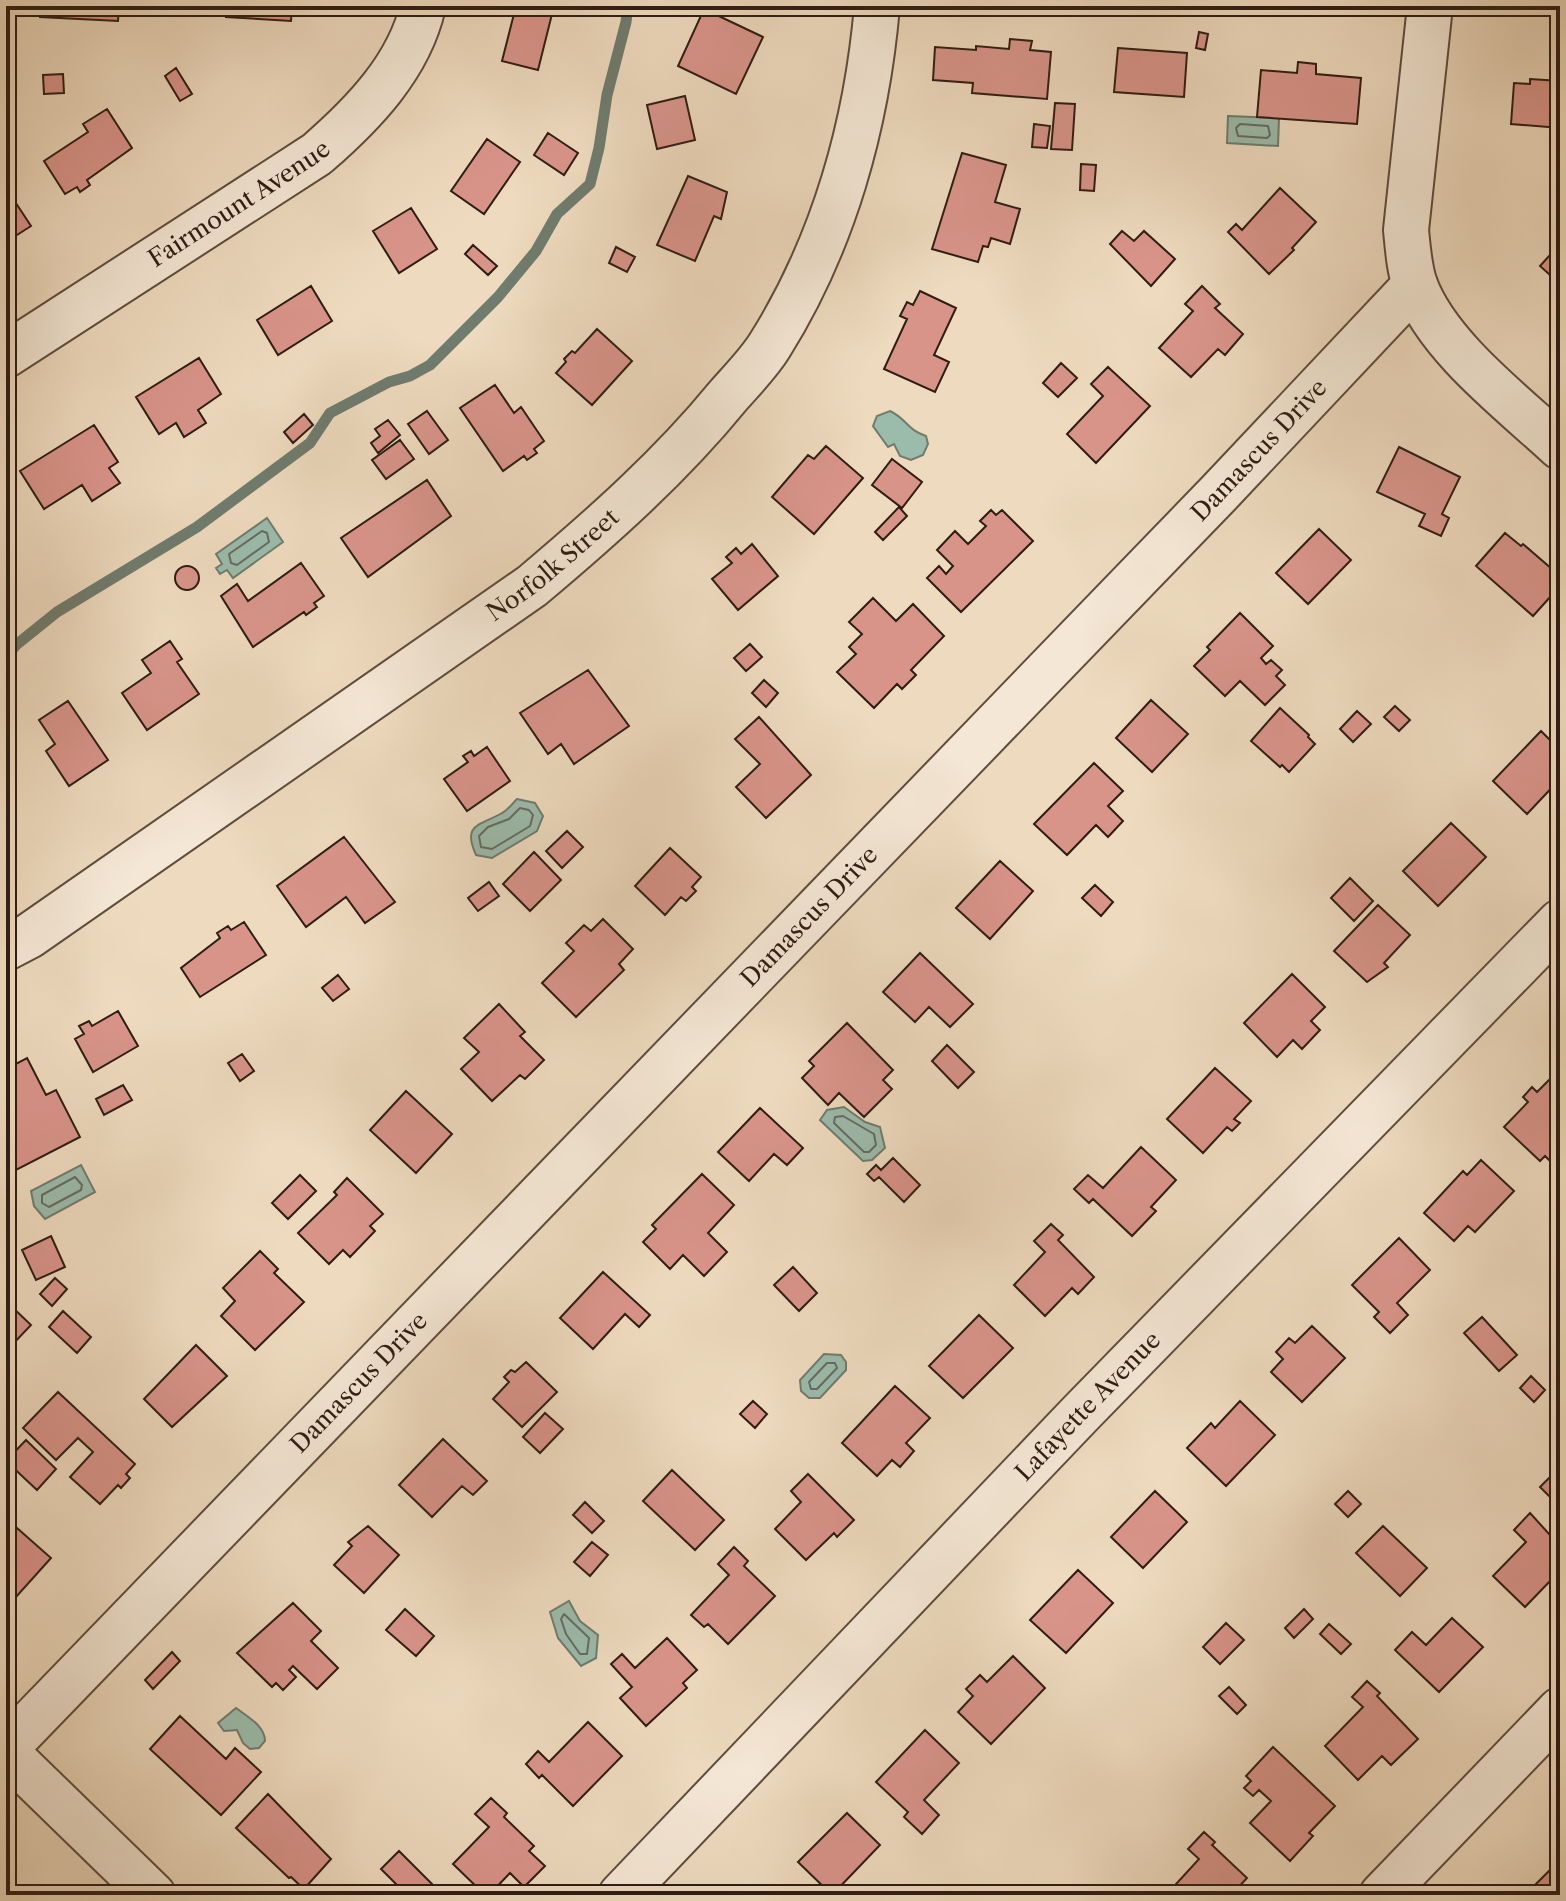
<svg xmlns="http://www.w3.org/2000/svg" width="1566" height="1901" viewBox="0 0 1566 1901" font-family="'Libre Caslon Text',serif">
<style>
.water{fill:#9bbbab;stroke:#6f7c6e;stroke-width:2}
.lines{fill:none;stroke-linecap:round;stroke-linejoin:round}
.shore{stroke:#646c5f;stroke-width:2}
.stream{stroke:#6f7c6e;stroke-width:11}
.building{fill:#d9948a;stroke:#2e1d13;stroke-width:2}
.minor-casing{stroke:#5e4c3e;stroke-width:48}
.minor{stroke:#f4e7d5;stroke-width:44}
.labels{text-anchor:middle;stroke-width:8;stroke-linejoin:round;paint-order:stroke}
.street-label{font-size:24px;fill:#2e1d13;stroke:#f4e7d5}
</style>
<rect width="100%" height="100%" fill="#eedabe"/>
<filter id="stains"><feTurbulence type="fractalNoise" baseFrequency=".0025" numOctaves="4"/><feColorMatrix values="0 0 0 0 .2 0 0 0 0 .09 0 0 0 0 .02 0 0 0 .5 -.17"/></filter>
<radialGradient id="worn" r=".72"><stop offset=".6" stop-color="#630" stop-opacity="0"/><stop offset="1" stop-color="#630" stop-opacity=".3"/></radialGradient>
<path class="water" d="M1228 116 1279 118 1278 146 1227 143Z
M890 411C907 419 907 430 926 436L928 444 923 455 911 460 900 456 894 444 888 447 873 426 877 416Z
M267 518 283 542 233 578 227 570 220 574 216 568 222 564 216 554Z
M517 799 535 803 543 816 537 831 492 858 476 855C462 824 479 826 502 813 508 810 512 804 517 799Z
M844 1107 865 1122 880 1127 885 1148 872 1160 863 1161 820 1120 827 1110Z
M81 1165 95 1192 45 1219 34 1206 31 1191Z
M824 1354 841 1355 846 1362V1370L820 1398H809L801 1391 800 1380Z
M569 1601 580 1621 598 1635 596 1658 581 1666 558 1638 550 1612Z
M236 1708C248 1717 265 1726 265 1741L259 1748 250 1749 243 1743 237 1730 224 1731 218 1723Z"/>
<g class="lines">
<path class="shore" d="M1240 124 1268 126 1270 135 1267 138 1238 136 1236 128Z
M262 531 267 533 269 542 237 565 231 563 229 554Z
M520 808 529 810 533 815 530 826 492 849 481 847 479 836 488 827 509 819Z
M843 1116 874 1134 876 1145 869 1152H864L834 1123 835 1117Z
M75 1177 82 1185 81 1190 49 1207 42 1203V1195Z
M827 1363H835L837 1368 817 1389H811L809 1382Z
M564 1614 589 1638 587 1654H580L566 1634 561 1619Z"/>
<path class="stream" d="M6 658 16 645 57 612 197 527 310 443 330 413 389 382 410 376 430 365 498 297 536 251 557 214 590 184 599 148 607 95 626 22 628 6"/>
</g>
<path class="building" d="M41 6H119L118 21 40 17Z
M227 6H292L291 21 226 17Z
M516 6H554L538 70 502 61Z
M704 9 763 37 736 94 678 66Z
M1199 32 1208 34 1205 50 1196 48Z
M1010 39 1032 41 1030 50 1051 52 1047 99 972 93 973 83 933 80 935 47 976 50V46L1009 49Z
M1118 48 1187 53 1184 97 1114 92Z
M1298 62 1316 64V74L1361 78 1357 124 1257 117 1261 70 1297 73Z
M176 68 192 94 180 101 165 76Z
M63 74 64 93 44 94 43 75Z
M1530 79 1560 81V128L1511 124 1514 83 1530 84Z
M685 96 695 140 657 149 647 105Z
M1055 103 1075 104 1072 150 1051 149Z
M107 109 132 148 87 180 90 185 80 192 77 187 65 194 44 161 88 132 83 124Z
M1034 124 1050 126 1047 148 1032 147Z
M548 133 578 153 564 175 534 155Z
M487 139 520 162 484 214 451 191Z
M962 153 1006 165 995 202 1020 209 1010 244 991 238 988 247 983 246 978 262 932 249Z
M1081 164 1096 165 1094 191 1080 190Z
M688 176 727 192 721 219 714 216 695 261 657 245Z
M6 188 31 226 6 242Z
M1280 188 1316 222 1292 248 1294 250 1269 274 1228 232 1236 224 1242 230Z
M411 208 437 249 399 273 373 231Z
M1122 231 1134 241 1144 231 1175 259 1151 286 1110 244Z
M1560 244V284L1540 266Z
M473 245 497 266 488 275 465 254Z
M616 247 635 257 627 272 609 263Z
M311 286 332 321 278 355 257 320Z
M1202 286 1220 304 1215 308 1243 334 1225 355 1218 349 1191 377 1159 348 1193 311 1185 304Z
M920 291 956 308 934 355 949 362 935 392 884 369 907 319 900 316 907 302 913 305Z
M597 329 632 361 592 405 556 373 566 362 564 359 572 351 575 353Z
M199 358 221 394 198 410 206 423 184 437 176 423 159 434 136 397Z
M1061 363 1077 378 1058 397 1043 383Z
M1108 367 1150 406 1096 463 1067 434 1103 396 1091 384Z
M495 385 514 413 521 407 544 441 534 449 537 453 527 460 524 456 503 471 460 408Z
M427 411 448 440 429 454 408 424Z
M304 414 313 425 293 443 284 432Z
M388 420 400 435 378 453 371 443 380 436 375 429Z
M94 425 118 462 109 468 120 483 92 501 82 485 44 509 20 471Z
M400 440 414 459 386 479 372 460Z
M826 446 863 478 814 534 772 497 808 455 814 459Z
M1399 447 1460 477 1442 514 1449 518 1441 536 1419 526 1425 514 1377 492Z
M892 459 922 482 902 508 872 485Z
M427 480 451 516 368 577 341 538Z
M899 507 907 516 883 540 875 532Z
M991 510 996 515 1002 510 1033 541 961 612 927 578 939 566 946 574 953 566 937 550 955 531 968 544 986 526 980 521Z
M1319 529 1351 560 1308 604 1276 573Z
M1505 533 1521 546 1523 544 1560 576V586L1533 616 1476 566Z
M752 544 778 576 738 610 712 579 732 563 726 557 736 548 741 554Z
M301 563 324 596 314 603 317 607 306 615 304 612 253 647 221 596 237 584 248 601Z
M175 578a12 12 0 1 1 24 0a12 12 0 1 1-24 0Z
M873 598 896 621 913 604 944 636 911 670 916 675 902 689 897 684 874 708 837 672 856 654 849 647 862 634 849 622Z
M1240 613 1273 646 1261 658 1266 664 1271 660 1282 670 1276 676 1285 685 1265 705 1240 681 1225 696 1194 666 1210 650 1207 647Z
M170 641 182 659 177 662 199 694 147 730 122 693 151 673 142 660Z
M750 644 762 657 746 671 734 658Z
M588 670 629 726 574 764 561 744 548 754 520 713Z
M764 680 778 693 766 707 752 693Z
M1151 700 1188 734 1152 772 1116 738Z
M68 701 108 760 69 786 46 751 55 744 39 720Z
M1395 706 1410 720 1399 731 1384 717Z
M1280 708 1309 735 1308 737 1315 744 1289 772 1282 765 1280 767 1251 741Z
M1357 711 1371 724 1353 742 1340 729Z
M759 717 811 775 766 818 736 787 760 764 735 739Z
M1541 731 1560 750V779L1527 814 1493 781Z
M487 747 510 781 467 811 444 779 468 762 463 756 471 751 474 756Z
M1094 763 1123 791 1108 806 1123 821 1108 837 1096 825 1067 855 1034 824Z
M1451 823 1486 857 1438 906 1403 871Z
M567 831 583 847 562 868 546 851Z
M344 837 395 902 365 923 346 897 306 927 277 886Z
M670 848 701 877 692 887 696 891 686 901 681 897 665 915 635 886Z
M534 852 561 880 530 911 503 884Z
M1000 861 1033 891 990 939 956 908Z
M1350 878 1373 901 1354 921 1331 898Z
M489 882 499 896 478 911 468 898Z
M1095 885 1113 902 1101 916 1082 898Z
M1378 905 1410 935 1384 963 1388 967 1367 982 1334 951Z
M603 919 633 949 619 964 624 970 576 1017 542 983 574 951 566 943 584 925 591 931Z
M244 922 266 955 200 997 181 968 220 938 217 933 228 926 231 930Z
M920 953 973 1004 950 1027 929 1007 915 1022 883 992Z
M1292 974 1325 1007 1311 1021 1320 1030 1302 1049 1293 1040 1277 1057 1244 1023Z
M338 975 349 989 333 1001 322 988Z
M499 1004 525 1032 520 1036 544 1060 525 1079 520 1075 492 1101 461 1069 479 1052 464 1038Z
M118 1011 138 1046 93 1072 75 1039 84 1034 79 1026 89 1021 92 1026Z
M847 1023 893 1070 883 1080 892 1089 864 1117 839 1093 828 1105 802 1078 814 1066 809 1061Z
M947 1045 974 1072 958 1088 932 1061Z
M242 1054 254 1071 240 1081 228 1063Z
M27 1058 46 1095 56 1090 80 1137 16 1170 6 1151V1069Z
M1215 1068 1251 1101 1234 1119 1240 1123 1232 1131 1227 1127 1203 1153 1167 1119Z
M1552 1077 1560 1085V1159L1554 1165 1545 1156 1540 1161 1504 1127 1528 1102 1523 1097 1532 1087 1537 1092Z
M123 1085 132 1100 104 1115 96 1099Z
M406 1091 452 1134 416 1173 370 1130Z
M760 1108 803 1148 787 1165 774 1154 749 1181 718 1152Z
M1141 1147 1176 1180 1151 1207 1156 1211 1132 1236 1093 1199 1089 1203 1074 1189 1088 1175 1103 1188Z
M893 1158 920 1185 904 1202 879 1177 874 1181 867 1174 876 1165 881 1170Z
M1481 1160 1514 1191 1475 1232 1468 1226 1454 1241 1424 1213 1463 1171 1467 1175Z
M702 1174 734 1205 708 1233 727 1252 704 1276 683 1255 670 1269 643 1242 656 1229 652 1225Z
M300 1175 316 1191 288 1219 272 1203Z
M347 1178 383 1214 370 1226 375 1231 350 1257 343 1250 329 1264 298 1233 337 1195 334 1192Z
M1051 1224 1063 1235 1058 1240 1094 1277 1078 1294 1072 1288 1045 1316 1014 1285 1045 1252 1034 1241Z
M51 1236 65 1267 36 1280 22 1250Z
M1399 1238 1430 1270 1397 1303 1408 1315 1390 1333 1374 1317 1379 1312 1352 1285Z
M260 1251 278 1269 274 1273 304 1302 255 1350 221 1316 235 1301 223 1288Z
M793 1267 817 1293 799 1311 774 1285Z
M603 1272 650 1315 639 1327 625 1314 593 1349 560 1318Z
M55 1278 67 1289 52 1306 40 1294Z
M10 1305 31 1325 12 1345 6 1337V1309Z
M63 1311 91 1337 77 1353 49 1327Z
M979 1315 1013 1348 963 1398 929 1366Z
M1482 1317 1517 1355 1499 1371 1464 1333Z
M1312 1326 1345 1358 1302 1402 1271 1372 1283 1359 1276 1352 1289 1338 1295 1343Z
M196 1345 227 1376 172 1427 144 1399Z
M526 1362 557 1392 522 1427 493 1399 509 1382 504 1377 511 1370 515 1372Z
M1531 1376 1545 1390 1534 1402 1520 1388Z
M895 1386 930 1418 906 1443 914 1451 900 1467 892 1460 877 1476 842 1443Z
M58 1392 135 1464 126 1474 130 1478 121 1488 118 1485 100 1504 70 1477 93 1452 78 1438 56 1460 23 1428Z
M753 1401 767 1414 755 1428 740 1414Z
M1240 1401 1275 1435 1226 1486 1187 1448 1211 1423 1215 1428Z
M545 1413 563 1429 540 1453 523 1437Z
M443 1439 487 1481 473 1495 462 1486 432 1517 399 1485Z
M26 1440 56 1469 37 1490 6 1461Z
M672 1470 724 1520 695 1550 643 1501Z
M1557 1470 1560 1472V1500L1556 1503 1540 1487Z
M808 1474 854 1520 837 1537 834 1533 806 1560 775 1529 801 1502 791 1491Z
M1155 1491 1187 1522 1143 1568 1111 1537Z
M1348 1491 1361 1504 1348 1517 1335 1504Z
M585 1502 604 1521 592 1533 573 1515Z
M1530 1513 1560 1546V1579L1556 1583 1552 1579 1525 1607 1493 1576 1526 1542 1514 1530Z
M368 1526 399 1555 364 1593 334 1565 352 1546 348 1542Z
M1383 1526 1427 1568 1400 1596 1356 1553Z
M17 1528 51 1558 7 1607 6 1540Z
M592 1542 608 1555 590 1576 574 1562Z
M734 1547 748 1561 744 1566 775 1596 728 1644 708 1624 704 1627 691 1615 729 1575 718 1564Z
M1078 1570 1113 1603 1066 1653 1030 1620Z
M293 1603 321 1631 311 1641 338 1668 317 1689 293 1666 289 1670 296 1677 283 1690 276 1683 272 1687 237 1653Z
M405 1609 434 1636 416 1656 386 1630Z
M1304 1609 1313 1619 1294 1638 1285 1628Z
M1452 1618 1483 1647 1439 1692 1395 1650 1412 1632 1426 1645Z
M1226 1623 1244 1640 1220 1664 1203 1647Z
M1329 1624 1351 1644 1341 1654 1320 1634Z
M667 1638 697 1670 683 1683 687 1688 646 1726 620 1698 632 1687 611 1664 622 1654 635 1668Z
M172 1652 180 1661 153 1689 145 1680Z
M1013 1656 1045 1688 991 1744 958 1712 973 1696 966 1689 980 1675 987 1682Z
M1367 1681 1380 1693 1377 1696 1418 1739 1391 1765 1382 1756 1358 1780 1325 1746 1363 1707 1352 1697Z
M1229 1687 1246 1705 1237 1714 1219 1696Z
M180 1716 226 1759 235 1748 261 1772 221 1815 150 1749Z
M588 1722 622 1756 573 1806 542 1775 539 1778 526 1764 538 1751 549 1762Z
M925 1730 959 1763 924 1800 939 1815 922 1834 904 1817 908 1812 876 1782Z
M1273 1747 1335 1806 1309 1833 1313 1836 1290 1861 1250 1823 1271 1801 1259 1790 1253 1796 1244 1788 1251 1781 1246 1776Z
M268 1794 331 1859 304 1889 291 1877 289 1878 236 1828Z
M491 1798 507 1813 504 1817 534 1846 529 1851 545 1866 524 1887 510 1873 489 1895H485L453 1864 489 1827 475 1814Z
M847 1813 880 1845 832 1895 798 1862Z
M1204 1832 1215 1842 1212 1845 1247 1878 1233 1893 1234 1895H1166L1199 1859 1188 1849Z
M399 1851 437 1889 431 1895H407L381 1869Z
M1555 1865 1560 1870V1895H1525Z"/>
<g class="lines">
<defs>
<g id="minor">
<path d="M1430 6 1406 230C1408 249 1409 268 1415 285 1438 347 1513 403 1560 447"/>
<path id="s1" d="M6 355 317 154C363 114 409 67 423 6"/>
<path id="s2" d="M6 948 29 936 532 586C602 527 670 467 728 396 742 380 759 363 770 345 834 243 867 124 877 6"/>
<path id="s3" d="M6 1748 1219 493 1415 285"/>
<path d="M6 1752 153 1895"/>
<path id="s4" d="M621 1895 1080 1414 1560 922"/>
<path d="M1382 1895 1560 1710"/>
</g>
</defs>
<use href="#minor" class="minor-casing"/>
<use href="#minor" class="minor"/>
</g>
<g class="labels">
<g class="street-label">
<text dy="8" stroke="none"><textPath href="#s1" startOffset="278">Fairmount Avenue</textPath></text>
<text dy="8" stroke="none"><textPath href="#s3" startOffset="1804">Damascus Drive</textPath></text>
<text dy="8" stroke="none"><textPath href="#s2" startOffset="668">Norfolk Street</textPath></text>
<text dy="8" stroke="none"><textPath href="#s3" startOffset="1156">Damascus Drive</textPath></text>
<text dy="8" stroke="none"><textPath href="#s3" startOffset="508">Damascus Drive</textPath></text>
<text dy="8" stroke="none"><textPath href="#s4" startOffset="676">Lafayette Avenue</textPath></text>
</g>
</g>
<rect width="1566" height="1901" fill="none" stroke="#eedabe" stroke-width="32"/>
<rect x="8" y="8" width="1550" height="1885" fill="none" stroke="#2e1d13" stroke-width="4"/>
<rect x="16" y="16" width="1534" height="1869" fill="none" stroke="#2e1d13" stroke-width="2"/>
<rect width="100%" height="100%" filter="url(#stains)"/>
<rect width="100%" height="100%" fill="url(#worn)"/>
</svg>
